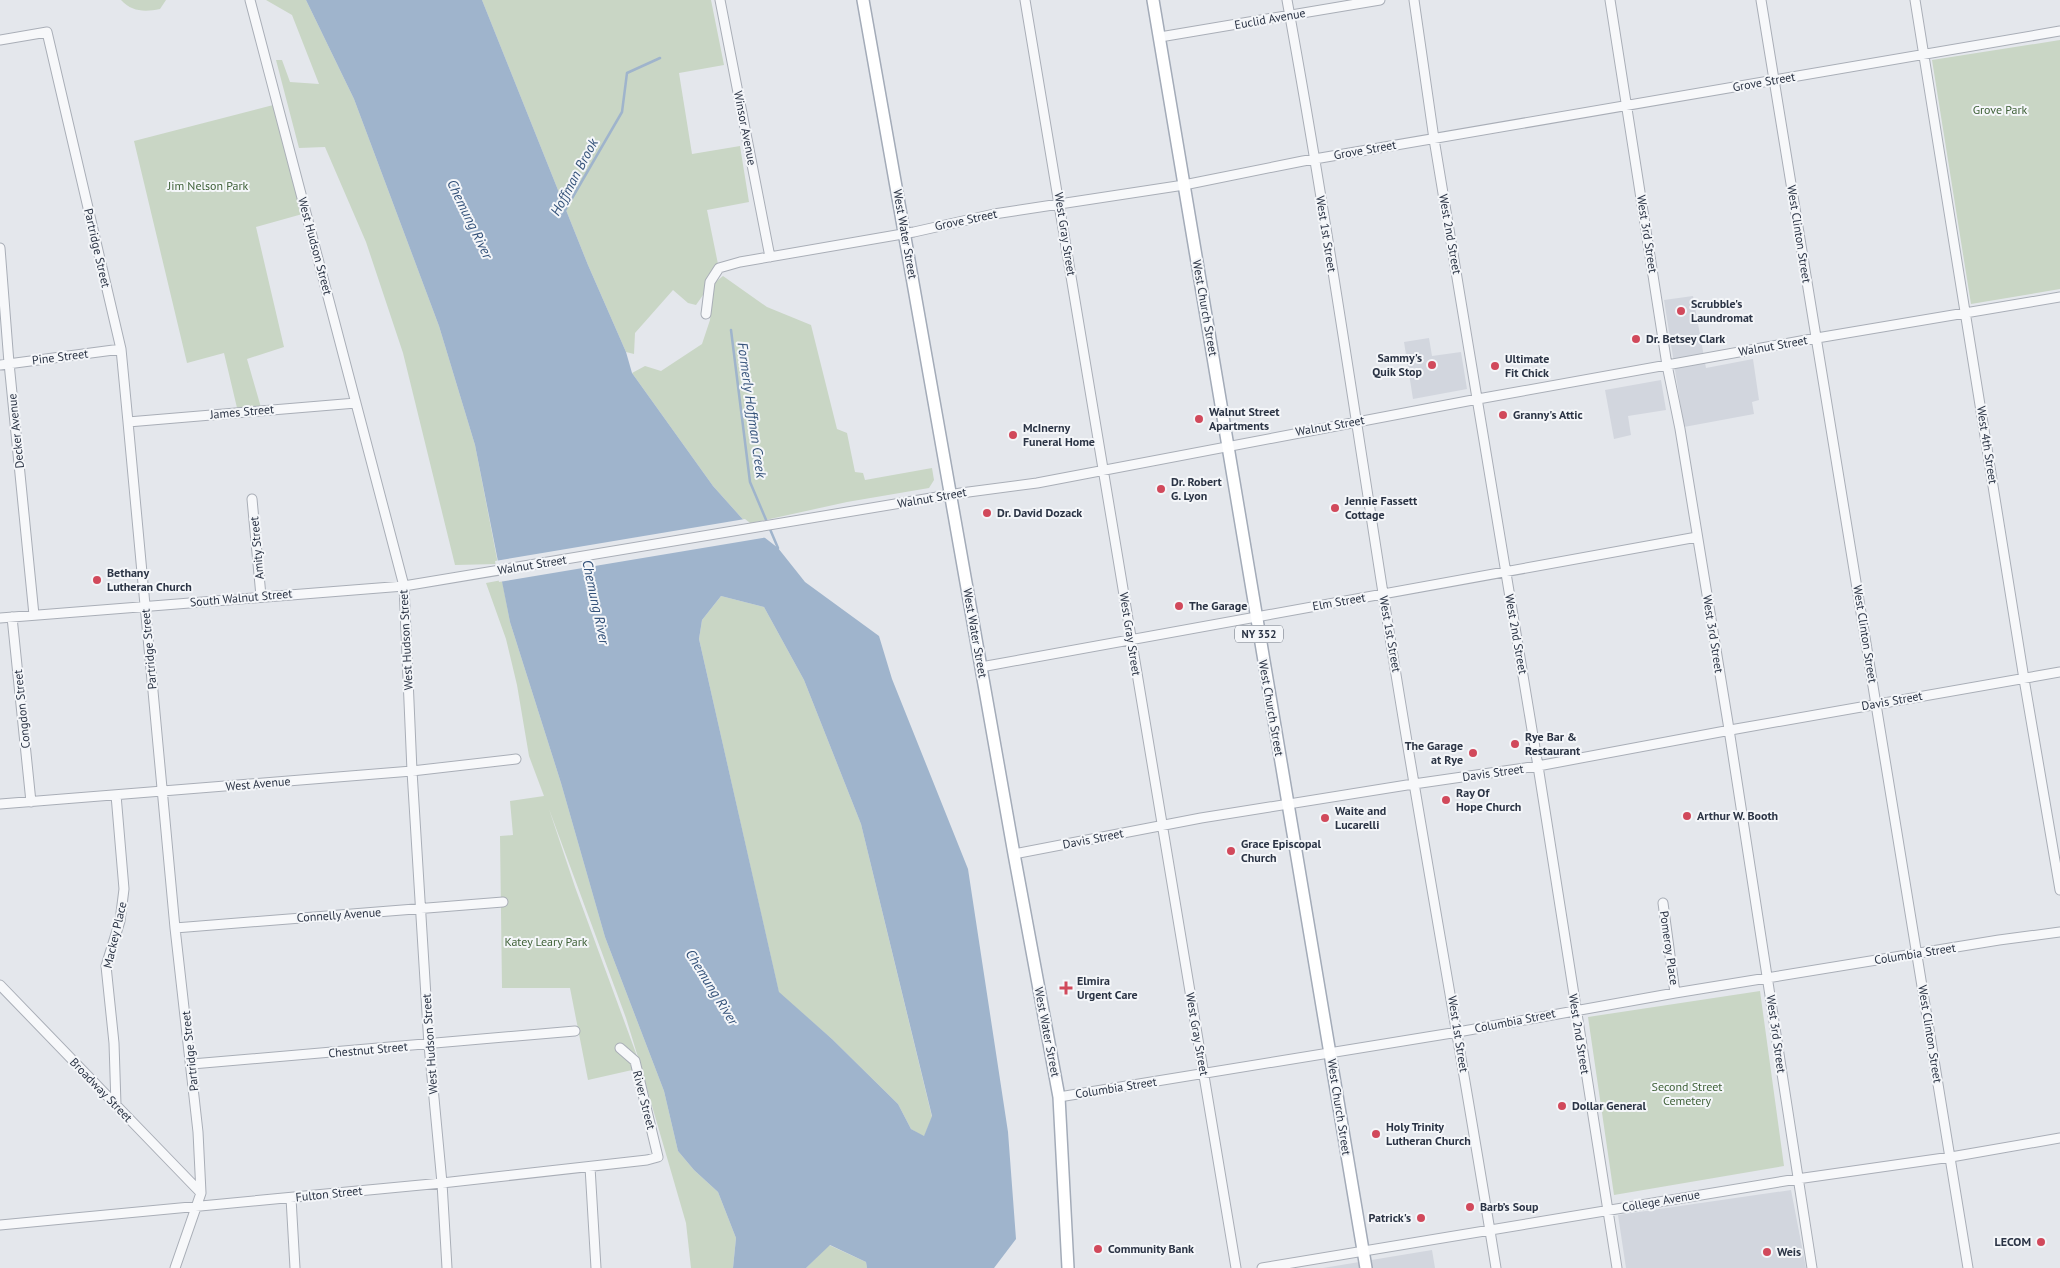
<svg xmlns="http://www.w3.org/2000/svg" width="2060" height="1268" viewBox="0 0 2060 1268" font-family="'PT Sans',sans-serif">
<style>
.built{fill:#d2d6de}
.green{fill:#c9d6c5;fill-rule:evenodd}
.water{fill:#9fb4cc;fill-rule:evenodd}
.pier{fill:#e4e7ec}
.lines{fill:none;stroke-linecap:round;stroke-linejoin:round}
.stream{stroke:#9fb4cc;stroke-width:2.5}
.minor-casing{stroke:#a9aeb7;stroke-width:11}
.major-casing{stroke:#a3abb8;stroke-width:14}
.minor{stroke:#f7f8fa;stroke-width:9}
.major{stroke:#fff;stroke-width:11}
.poi-dot{fill:#d1495b;stroke:#f4f6f9;stroke-width:2}
.labels{text-anchor:middle;stroke-width:4;stroke-linejoin:round;paint-order:stroke}
.shield{fill:#f4f6f9;stroke:#676e7b;stroke-width:1}
.shield-label{font-size:11px;font-weight:bold;fill:#2b3445}
.street-label{font-size:12px;fill:#2b3445;stroke:#f4f6f9}
.park-label{font-size:12px;fill:#3f6138;stroke:#f4f6f9}
.poi-label{font-size:12px;font-weight:bold;fill:#2b3445;stroke:#f4f6f9;text-anchor:start}
.water-label{font-size:14px;font-style:italic;fill:#34527a;stroke:#f4f6f9}
</style>
<rect width="100%" height="100%" fill="#e4e7ec"/>
<path class="built" d="M1693 296 1706 368 1753 359 1759 400 1752 402 1754 414 1684 427 1664 300Z
M1429 338 1432 356 1461 352 1467 389 1413 399 1404 342Z
M1661 380 1666 410 1628 416 1631 435 1614 439 1605 390Z
M1791 1190 1806 1268H1626L1618 1215Z
M1432 1250 1435 1268H1323Z"/>
<path class="green" d="M121 0H166L160 9C145 12 132 12 121 0Z
M266 0H306L354 99 439 326 475 445 498 564 455 565 403 353 366 242 325 147 299 148 276 60H282L290 82 319 84 292 15Z
M482 0H711L724 65 679 73 692 154 740 146 749 202 707 210 718 264 708 275 703 295 696 305 688 303 673 290 635 333 634 354 626 352 588 265Z
M2060 40V289L1971 304 1932 60Z
M277 104 306 213 256 227 284 347 247 359 262 411 238 412 224 353 187 363 134 141Z
M723 276 767 307 811 325 837 429 847 433 855 472 863 473 865 480 932 468 934 480 929 488 847 502 747 524 713 486 632 373 645 366 661 371 702 344 710 320 714 283Z
M502 580 510 622 561 783 605 937 664 1091 678 1151 694 1170 718 1192 736 1238 733 1268H691L686 1223 641 1068 588 1080 570 988H502L500 836 513 835 510 801 544 796 529 756 517 685 506 639 486 583ZM549 809 626 1018 641 1067 575 887Z
M721 596 764 607 804 680 861 824 932 1117 924 1137 911 1129 898 1104 832 1039 779 993 699 639 702 620Z
M1760 991 1784 1166 1614 1195 1588 1017Z
M829 1245 866 1262 867 1268H806Z"/>
<path class="water" d="M306 0H482L588 265 626 352 632 373 713 486 747 524 778 548 805 582 879 636 892 679 968 869 1008 1132 1016 1239 994 1268H867L866 1262 830 1245 806 1268H733L736 1238 718 1192 694 1170 678 1151 664 1091 605 937 561 783 510 622 475 445 439 326 354 99ZM721 596 764 607 804 680 861 824 932 1116 924 1136 911 1129 898 1104 832 1039 779 992 699 639 702 620Z"/>
<path class="pier" d="M745 519 768 537 499 582 495 561Z"/>
<g class="lines">
<path class="stream" d="M564 212 622 112 627 73 660 58
M731 330 750 482 778 548"/>
<defs>
<path id="minor" d="M250 0 404 586 412 771 429 1045 442 1183 447 1268
M720 0 770 257
M1025 0 1236 1268
M1287 0C1323 197 1352 395 1383 593 1418 819 1460 1043 1496 1268
M1414 0 1434 139 1538 766 1617 1268
M1610 0 1667 365 1680 429 1728 723 1812 1268
M1761 0 1968 1268
M1915 0 2024 679 2060 890
M1160 37 1380 0
M0 40 47 32 121 349 128 422 175 928 198 1132 201 1193 175 1268
M0 248 9 363 34 615
M706 314 710 282 719 268 740 262 914 232 994 214 1184 185 1303 161 2060 31
M0 365 121 349
M128 422 356 403
M252 499 261 596
M12 617 31 802
M0 618 404 586 961 493 1037 483 1478 399 1817 338 2060 297
M981 667 1697 537
M0 804 412 771 516 759
M1014 854 1201 818 1407 785 1538 766 1736 729 2060 672
M1663 903 1675 993
M175 928 503 902
M0 985 201 1193
M192 1064 575 1031
M1059 1097 1458 1032 1675 993 1999 940 2060 932
M116 1105 114 1043 106 966 120 921 124 889 116 795
M590 1167 596 1268
M291 1198 295 1268
M0 1225 442 1183 647 1160 658 1157 635 1061 620 1048
M1262 1268 1797 1179 1951 1157 2060 1138"/>
<path id="major" d="M863 0 1014 854 1059 1097 1068 1268
M1153 0 1366 1268"/>
</defs>
<use href="#minor" class="minor-casing"/>
<use href="#major" class="major-casing"/>
<use href="#minor" class="minor"/>
<use href="#major" class="major"/>
</g>
<g class="poi-dot">
<circle cx="1681" cy="311" r="5"/>
<circle cx="1636" cy="339" r="5"/>
<circle cx="1432" cy="365" r="5"/>
<circle cx="1495" cy="366" r="5"/>
<circle cx="1503" cy="415" r="5"/>
<circle cx="1199" cy="419" r="5"/>
<circle cx="1013" cy="435" r="5"/>
<circle cx="1161" cy="489" r="5"/>
<circle cx="1335" cy="508" r="5"/>
<circle cx="987" cy="513" r="5"/>
<circle cx="97" cy="580" r="5"/>
<circle cx="1179" cy="606" r="5"/>
<circle cx="1515" cy="744" r="5"/>
<circle cx="1473" cy="753" r="5"/>
<circle cx="1446" cy="800" r="5"/>
<circle cx="1687" cy="816" r="5"/>
<circle cx="1325" cy="818" r="5"/>
<circle cx="1231" cy="851" r="5"/>
<path d="M1063.5 980.5h5v5h5v5h-5v5h-5v-5h-5v-5h5z"/>
<circle cx="1562" cy="1106" r="5"/>
<circle cx="1376" cy="1134" r="5"/>
<circle cx="1470" cy="1207" r="5"/>
<circle cx="1421" cy="1218" r="5"/>
<circle cx="2041" cy="1242" r="5"/>
<circle cx="1098" cy="1249" r="5"/>
<circle cx="1767" cy="1252" r="5"/>
</g>
<g class="labels">
<rect class="shield" x="1235" y="625.5" width="48" height="17" rx="4"/>
<g class="shield-label">
<text x="1259" y="638">NY 352</text>
</g>
<g class="street-label">
<text transform="translate(1270 19) rotate(-10)" y="4">Euclid Avenue</text>
<text transform="translate(1764 82) rotate(-10)" y="4">Grove Street</text>
<text transform="translate(745 128) rotate(79)" y="4">Winsor Avenue</text>
<text transform="translate(1365 150) rotate(-10)" y="4">Grove Street</text>
<text transform="translate(966 220) rotate(-12)" y="4">Grove Street</text>
<text transform="translate(905 234) rotate(80)" y="4">West Water Street</text>
<text transform="translate(1065 234) rotate(81)" y="4">West Gray Street</text>
<text transform="translate(1326 234) rotate(81)" y="4">West 1st Street</text>
<text transform="translate(1450 234) rotate(80)" y="4">West 2nd Street</text>
<text transform="translate(1647 234) rotate(81)" y="4">West 3rd Street</text>
<text transform="translate(1799 234) rotate(81)" y="4">West Clinton Street</text>
<text transform="translate(315 246) rotate(75)" y="4">West Hudson Street</text>
<text transform="translate(97 248) rotate(77)" y="4">Partridge Street</text>
<text transform="translate(1205 308) rotate(80)" y="4">West Church Street</text>
<text transform="translate(1773 346) rotate(-10)" y="4">Walnut Street</text>
<text transform="translate(60 357) rotate(-7)" y="4">Pine Street</text>
<text transform="translate(242 412) rotate(-5)" y="4">James Street</text>
<text transform="translate(1330 426) rotate(-10)" y="4">Walnut Street</text>
<text transform="translate(16 431) rotate(-96)" y="4">Decker Avenue</text>
<text transform="translate(1987 445) rotate(81)" y="4">West 4th Street</text>
<text transform="translate(932 498) rotate(-10)" y="4">Walnut Street</text>
<text transform="translate(257 548) rotate(-95)" y="4">Amity Street</text>
<text transform="translate(532 565) rotate(-9)" y="4">Walnut Street</text>
<text transform="translate(241 598) rotate(-5)" y="4">South Walnut Street</text>
<text transform="translate(1339 602) rotate(-10)" y="4">Elm Street</text>
<text transform="translate(975 633) rotate(80)" y="4">West Water Street</text>
<text transform="translate(1130 634) rotate(81)" y="4">West Gray Street</text>
<text transform="translate(1390 634) rotate(80)" y="4">West 1st Street</text>
<text transform="translate(1516 634) rotate(80)" y="4">West 2nd Street</text>
<text transform="translate(1713 634) rotate(81)" y="4">West 3rd Street</text>
<text transform="translate(1865 634) rotate(81)" y="4">West Clinton Street</text>
<text transform="translate(406 640) rotate(-93)" y="4">West Hudson Street</text>
<text transform="translate(149 649) rotate(-95)" y="4">Partridge Street</text>
<text transform="translate(1892 701) rotate(-10)" y="4">Davis Street</text>
<text transform="translate(1271 708) rotate(80)" y="4">West Church Street</text>
<text transform="translate(22 709) rotate(-96)" y="4">Congdon Street</text>
<text transform="translate(1493 773) rotate(-8)" y="4">Davis Street</text>
<text transform="translate(258 784) rotate(-5)" y="4">West Avenue</text>
<text transform="translate(1093 839) rotate(-11)" y="4">Davis Street</text>
<text transform="translate(339 915) rotate(-4)" y="4">Connelly Avenue</text>
<text transform="translate(115 935) rotate(-77)" y="4">Mackey Place</text>
<text transform="translate(1669 948) rotate(82)" y="4">Pomeroy Place</text>
<text transform="translate(1915 954) rotate(-9)" y="4">Columbia Street</text>
<text transform="translate(1515 1021) rotate(-11)" y="4">Columbia Street</text>
<text transform="translate(1047 1032) rotate(79)" y="4">West Water Street</text>
<text transform="translate(1197 1034) rotate(80)" y="4">West Gray Street</text>
<text transform="translate(1458 1034) rotate(81)" y="4">West 1st Street</text>
<text transform="translate(1579 1034) rotate(81)" y="4">West 2nd Street</text>
<text transform="translate(1776 1034) rotate(82)" y="4">West 3rd Street</text>
<text transform="translate(1930 1034) rotate(81)" y="4">West Clinton Street</text>
<text transform="translate(430 1044) rotate(-94)" y="4">West Hudson Street</text>
<text transform="translate(368 1050) rotate(-5)" y="4">Chestnut Street</text>
<text transform="translate(190 1051) rotate(-96)" y="4">Partridge Street</text>
<text transform="translate(1116 1088) rotate(-9)" y="4">Columbia Street</text>
<text transform="translate(101 1090) rotate(46)" y="4">Broadway Street</text>
<text transform="translate(644 1100) rotate(76)" y="4">River Street</text>
<text transform="translate(1339 1107) rotate(81)" y="4">West Church Street</text>
<text transform="translate(329 1194) rotate(-6)" y="4">Fulton Street</text>
<text transform="translate(1661 1201) rotate(-10)" y="4">College Avenue</text>
</g>
<g class="park-label">
<text x="2000" y="114">Grove Park</text>
<text x="208" y="190">Jim Nelson Park</text>
<text x="546" y="946">Katey Leary Park</text>
<text x="1687" y="1091">Second Street<tspan x="1687" dy="14">Cemetery</tspan></text>
</g>
<g class="poi-label">
<text x="1691" y="308">Scrubble's<tspan x="1691" dy="14">Laundromat</tspan></text>
<text x="1646" y="343">Dr. Betsey Clark</text>
<text x="1422" y="362" text-anchor="end">Sammy's<tspan x="1422" dy="14">Quik Stop</tspan></text>
<text x="1505" y="363">Ultimate<tspan x="1505" dy="14">Fit Chick</tspan></text>
<text x="1209" y="416">Walnut Street<tspan x="1209" dy="14">Apartments</tspan></text>
<text x="1513" y="419">Granny's Attic</text>
<text x="1023" y="432">McInerny<tspan x="1023" dy="14">Funeral Home</tspan></text>
<text x="1171" y="486">Dr. Robert<tspan x="1171" dy="14">G. Lyon</tspan></text>
<text x="1345" y="505">Jennie Fassett<tspan x="1345" dy="14">Cottage</tspan></text>
<text x="997" y="517">Dr. David Dozack</text>
<text x="107" y="577">Bethany<tspan x="107" dy="14">Lutheran Church</tspan></text>
<text x="1189" y="610">The Garage</text>
<text x="1525" y="741">Rye Bar &amp;<tspan x="1525" dy="14">Restaurant</tspan></text>
<text x="1463" y="750" text-anchor="end">The Garage<tspan x="1463" dy="14">at Rye</tspan></text>
<text x="1456" y="797">Ray Of<tspan x="1456" dy="14">Hope Church</tspan></text>
<text x="1335" y="815">Waite and<tspan x="1335" dy="14">Lucarelli</tspan></text>
<text x="1697" y="820">Arthur W. Booth</text>
<text x="1241" y="848">Grace Episcopal<tspan x="1241" dy="14">Church</tspan></text>
<text x="1077" y="985">Elmira<tspan x="1077" dy="14">Urgent Care</tspan></text>
<text x="1572" y="1110">Dollar General</text>
<text x="1386" y="1131">Holy Trinity<tspan x="1386" dy="14">Lutheran Church</tspan></text>
<text x="1480" y="1211">Barb’s Soup</text>
<text x="1411" y="1222" text-anchor="end">Patrick's</text>
<text x="2031" y="1246" text-anchor="end">LECOM</text>
<text x="1108" y="1253">Community Bank</text>
<text x="1777" y="1256">Weis</text>
</g>
<g class="water-label">
<text transform="translate(574 177) rotate(-62)" y="5">Hoffman Brook</text>
<text transform="translate(470 219) rotate(64)" y="5">Chemung River</text>
<text transform="translate(752 410) rotate(82)" y="5">Formerly Hoffman Creek</text>
<text transform="translate(596 602) rotate(78)" y="5">Chemung River</text>
<text transform="translate(712 987) rotate(58)" y="5">Chemung River</text>
</g>
</g>
</svg>
